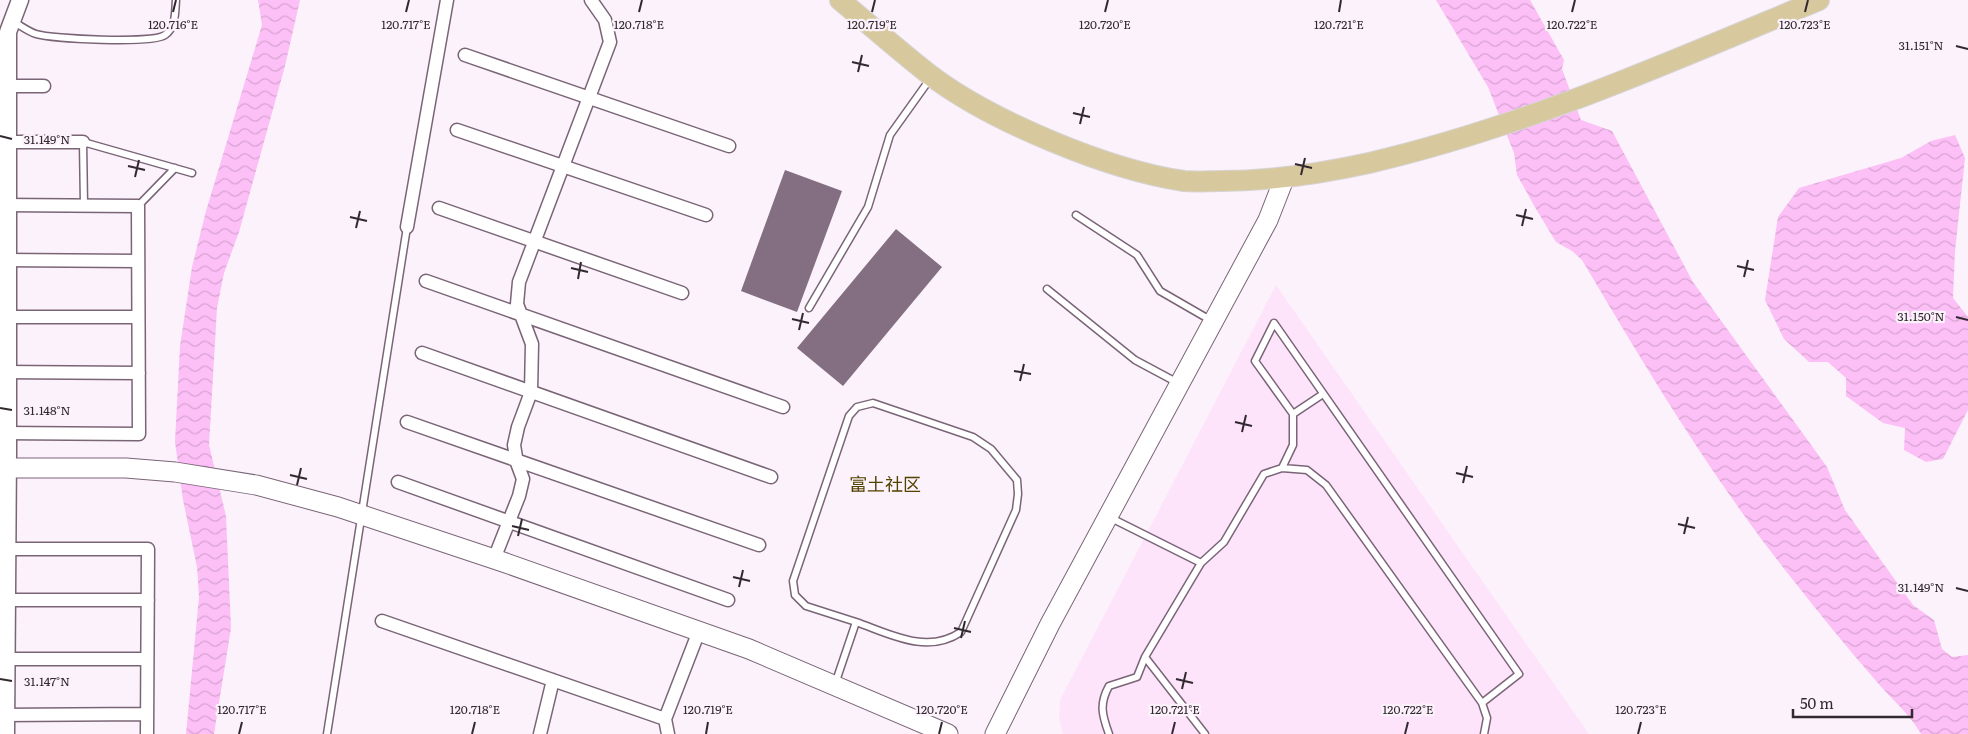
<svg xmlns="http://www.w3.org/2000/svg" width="1968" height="734" viewBox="0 0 1968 734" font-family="Literata,'Noto Sans SC',serif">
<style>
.built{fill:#fde4fa}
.water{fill:url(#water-waves)}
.building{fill:#846f82}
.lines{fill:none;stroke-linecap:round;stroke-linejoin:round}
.service-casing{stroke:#7a6577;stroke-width:9}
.minor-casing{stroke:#7a6577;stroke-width:15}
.tertiary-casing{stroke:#7a6577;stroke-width:19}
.secondary-casing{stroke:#7a6577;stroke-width:21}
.primary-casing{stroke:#d6d4d6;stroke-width:22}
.service{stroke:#fff;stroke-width:6}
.minor{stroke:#fff;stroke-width:12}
.tertiary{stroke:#fff;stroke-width:16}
.secondary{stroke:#fff;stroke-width:19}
.primary{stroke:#d7c99d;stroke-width:20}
.ticks{fill:none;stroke:#312830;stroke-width:2}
.labels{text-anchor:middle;stroke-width:4.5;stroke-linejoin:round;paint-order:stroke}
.neighbourhood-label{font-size:18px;fill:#534200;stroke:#fcf2fb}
.ticks-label{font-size:12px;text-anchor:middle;fill:#312830;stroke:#fcf2fb;stroke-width:4.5;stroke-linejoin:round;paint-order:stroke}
</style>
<defs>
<pattern id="water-waves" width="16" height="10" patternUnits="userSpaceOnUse" patternTransform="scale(1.25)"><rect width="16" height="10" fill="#fcbff6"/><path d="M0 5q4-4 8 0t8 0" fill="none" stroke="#d8a4d3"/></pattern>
</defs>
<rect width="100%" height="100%" fill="#fcf2fb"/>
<path class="built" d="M1276 285 1589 734H1063L1059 719 1060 700Z"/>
<path class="water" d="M258 0H300L285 66 239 232 224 273 217 308 209 445 226 516 231 628 214 734H186L199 597 197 567 183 500 175 442 180 346 192 267 206 211 262 25Z
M1436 0H1530L1564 60 1562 69 1581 120 1612 131 1693 282 1827 467 1845 510 1913 605 1934 620 1942 649 1952 657 1968 655V734H1921C1910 714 1892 700 1877 682 1848 649 1820 614 1793 580 1713 480 1647 370 1582 260L1572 251 1556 242 1536 209 1517 175 1514 153 1488 87Z
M1955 135 1965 158 1955 251 1953 298 1968 317V410L1943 459 1926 462 1904 450 1905 428 1883 423 1846 396V378L1828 362H1809L1784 339 1765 300 1778 217 1799 188 1901 158 1931 141Z"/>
<path class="building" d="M785 170 842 191 797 312 741 291Z
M896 229 942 267 843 386 797 348Z"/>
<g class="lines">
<defs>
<path id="service" d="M12 21C20 25 27 31 36 34 52 39 153 44 165 35 176 27 175 13 176 0
M84 206 83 142 192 173
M138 206 175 168
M1076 215 1137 255 1160 291 1212 321
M1047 289 1135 360 1178 383
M809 308 868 207 890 135 930 79
M1293 414 1323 394
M1282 468 1293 445V414L1255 361 1274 323 1519 674 1482 703
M1109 517 1201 563
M835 684 856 622 806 606 795 595 793 581 849 416 857 407 873 403 973 437 991 449 1017 480 1018 494 1016 510 961 632C927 655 890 634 856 622
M327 734 407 227
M1109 734C1102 715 1099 704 1109 686L1137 677 1145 657
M1205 734 1145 657 1201 563 1224 542 1264 474 1282 468 1307 470 1326 485 1482 703 1487 718 1484 734"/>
<path id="minor" d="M465 55 729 146
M1 86H44
M457 130 706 215
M0 142H83
M0 205 138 206 139 434 0 433
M439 208 682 293
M407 227 447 0
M0 260 138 261
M426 281 783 407
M1 317H138
M422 353 771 477
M0 372 139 373
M407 422 759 545
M398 482 728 600
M0 549H148L147 734
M494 559 519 496 523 479 517 463 514 445 518 427 531 392 532 344 517 304 519 282 610 42 605 20 591 0
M0 600H148
M382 621 665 719 699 631
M0 659H147
M0 715 147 714
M665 719 668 734
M540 734 553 680"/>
<path id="tertiary" d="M6 734 8 452V32L20 0"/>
<path id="secondary" d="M8 468H126L175 472 256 485 338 507 503 562 749 649 948 734
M995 734 1050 624 1268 220 1284 179"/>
<path id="primary" d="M840 0C870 25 899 51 930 75 991 121 1108 170 1184 181 1196 182 1209 181 1221 181 1272 181 1319 174 1369 163 1527 126 1670 62 1819 0"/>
</defs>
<use href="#service" class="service-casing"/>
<use href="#minor" class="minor-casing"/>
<use href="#tertiary" class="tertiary-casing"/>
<use href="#secondary" class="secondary-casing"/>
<use href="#primary" class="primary-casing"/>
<use href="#service" class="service"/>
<use href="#minor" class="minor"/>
<use href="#tertiary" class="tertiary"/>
<use href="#secondary" class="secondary"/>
<use href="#primary" class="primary"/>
</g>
<path class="ticks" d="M173 12 176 0M406 12 409 0M639 12 642 0M872 12 875 0M1105 12 1108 0M1339 12 1341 0M1572 12 1575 0M1805 12 1808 0M1956 46 1968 49M852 62 869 66M858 72 862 55M1073 113 1090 117M1080 124 1084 107M0 136 12 139M1295 164 1312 168M128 166 145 170M1301 175 1305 158M135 177 139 160M1516 215 1533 219M350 217 367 221M1522 226 1526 209M356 228 360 211M1737 266 1754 270M571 268 588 272M1744 277 1748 260M578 279 581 262M1956 317 1968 320M792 319 809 323M799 330 803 313M1014 371 1031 374M1020 381 1024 364M0 408 12 410M1235 422 1252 426M1242 432 1246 415M1456 473 1473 477M290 475 307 479M1463 483 1467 466M297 485 301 468M1678 524 1695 528M512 526 529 530M1684 534 1688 517M518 536 522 519M733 577 750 581M739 587 743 570M1956 588 1968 591M954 628 971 632M961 638 965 621M0 679 12 681M1176 679 1193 683M1182 689 1186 672M239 734 242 722M472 734 475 722M706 734 708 722M939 734 942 722M1172 734 1175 722M1405 734 1408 722M1638 734 1641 722"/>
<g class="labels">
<g class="neighbourhood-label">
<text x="885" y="491">富土社区</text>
</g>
</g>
<g class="ticks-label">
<text x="173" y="29">120.716°E</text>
<text x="406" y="29">120.717°E</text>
<text x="639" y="29">120.718°E</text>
<text x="872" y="29">120.719°E</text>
<text x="1105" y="29">120.720°E</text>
<text x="1339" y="29">120.721°E</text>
<text x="1572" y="29">120.722°E</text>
<text x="1805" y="29">120.723°E</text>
<text x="1921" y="50">31.151°N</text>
<text x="47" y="144">31.149°N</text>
<text x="1921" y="321">31.150°N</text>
<text x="47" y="415">31.148°N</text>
<text x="1921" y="592">31.149°N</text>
<text x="47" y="686">31.147°N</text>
<text x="242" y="714">120.717°E</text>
<text x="475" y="714">120.718°E</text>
<text x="708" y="714">120.719°E</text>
<text x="942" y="714">120.720°E</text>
<text x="1175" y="714">120.721°E</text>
<text x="1408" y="714">120.722°E</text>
<text x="1641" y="714">120.723°E</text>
</g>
<path d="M1793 709v8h119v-8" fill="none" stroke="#312830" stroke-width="2.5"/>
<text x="1800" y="709" font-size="15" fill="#312830" stroke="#fcf2fb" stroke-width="4" paint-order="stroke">50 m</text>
</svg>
